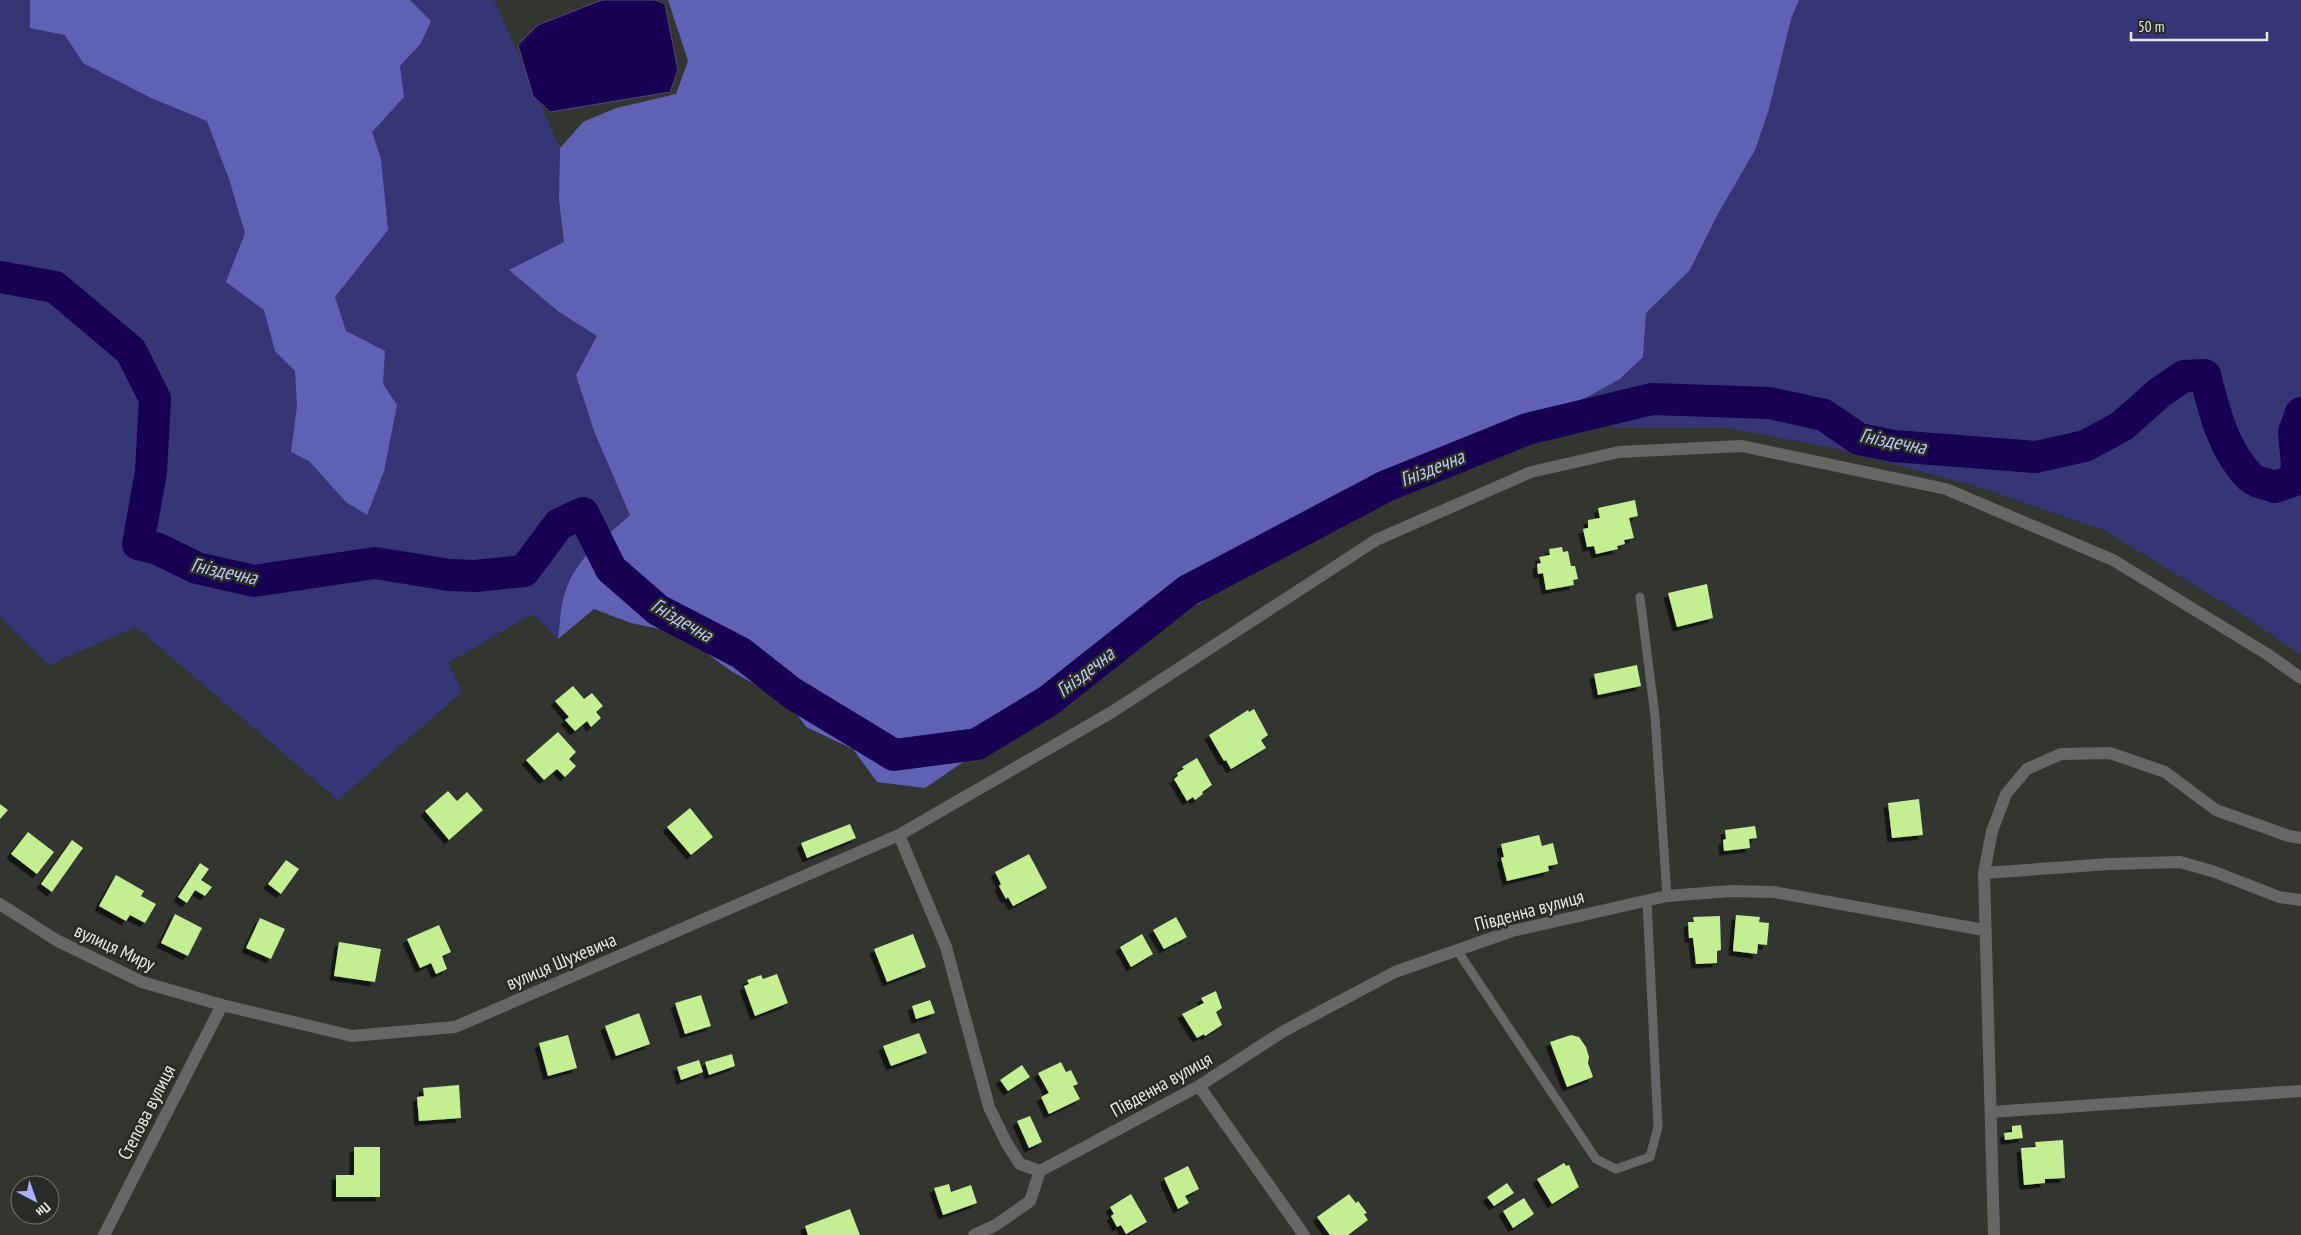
<svg xmlns="http://www.w3.org/2000/svg" width="2301" height="1235" viewBox="0 0 2301 1235" font-family="'PT Sans Narrow',sans-serif">
<style>
.green{fill:#363576}
.forest{fill:#6061b5}
.water{fill:#160152;stroke:#54467e}
.lines{fill:none;stroke-linecap:round;stroke-linejoin:round}
.river{stroke:#160152;stroke-width:32}
.building{fill:#c3ee91;filter:url(#shadow)}
.service{stroke:#666765;stroke-width:9}
.minor{stroke:#666765;stroke-width:12}
.labels{text-anchor:middle;stroke-width:5;stroke-linejoin:round;paint-order:stroke}
.street-label{font-size:19px;fill:#e6e7e4;stroke:#282b26}
.water-label{font-size:20px;font-style:italic;fill:#c0c5f2;stroke:#282b26}
</style>
<defs>
<filter id="shadow"><feDropShadow dx="-4.5" dy="4.5" stdDeviation="0" flood-color="#0009"/></filter>
</defs>
<rect width="100%" height="100%" fill="#323530"/>
<path class="green" d="M0 0H494L560 148 559 200 564 243 509 270 559 312 597 336 576 375 594 431 630 515 601 539 563 599 558 639 532 614 448 663 462 692 338 800 136 627 49 665 0 617Z
M1799 0H2301V655L2234 609 2104 530 1976 486 1830 447 1727 428H1618L1558 413 1620 379 1643 357 1646 313 1690 270 1719 212 1769 109 1791 19Z"/>
<path class="forest" d="M30 0H410L431 21 421 43 400 66 404 97 372 132 381 159 388 230 335 297 346 331 385 351 383 384 397 405 384 471 367 515 346 502 309 461 291 452 297 406 295 371 275 351 264 310 226 282 245 233 229 179 207 121 151 98 83 63 65 35 30 28Z
M668 0H1799L1791 19 1769 109 1755 150 1719 212 1690 270 1646 313 1643 357 1620 379 1558 413 1451 444 1413 464 1307 512 1262 542 1230 581 1199 604 1148 616 1115 646 1105 668 1049 683 1022 722 925 788 877 782 853 749 806 727 789 703 731 671 679 633 631 623 594 609 558 639C560 626 560 612 563 600 572 561 602 540 630 515L594 431 576 375 597 336 559 312 509 270 564 242 559 200 560 148 583 122 616 108 676 94 688 61Z"/>
<path class="water" d="M602 0H655L665 4 678 70 670 92 550 112 533 96 518 45 538 25Z"/>
<g class="lines">
<path class="river" d="M0 277 55 287 131 351 155 399 151 472 138 544 158 549 197 568 254 581 375 563 449 575 475 576 524 571 559 524 583 513 611 569 658 610 741 653 792 693 894 755 977 744 1048 701 1187 591 1386 486 1527 429 1652 399 1769 403 1824 415 1859 439 1894 446 2036 457 2085 446 2122 426 2159 393 2184 376 2205 375C2214 410 2223 450 2250 477 2255 482 2267 484 2275 487L2295 480 2297 464 2294 432 2301 413"/>
</g>
<path class="building" d="M1635 500 1638 516 1629 518 1634 538 1624 540 1625 544 1617 546 1618 549 1596 554 1594 546 1587 547 1583 529 1588 528V520L1600 518 1598 508Z
M1562 547 1563 552 1568 551 1571 566H1575L1578 579 1573 580 1574 585 1546 590 1543 573 1538 574 1537 564 1541 563 1539 557 1550 555 1549 549Z
M1707 584 1713 618 1677 627 1668 593Z
M1637 665 1641 686 1598 695 1594 674Z
M573 686 584 699 592 693 603 706 596 712 601 718 591 727 587 721 575 731 565 720 569 717 555 701Z
M1254 709 1268 735 1261 740 1266 748 1231 769 1226 760 1224 761 1209 735 1248 710 1249 712Z
M558 732 576 752 569 759 576 766 565 777 557 769 544 780 526 760Z
M1197 758 1212 785 1202 792 1203 794 1195 800 1193 797 1187 801 1174 779 1178 776 1177 773 1184 769 1182 767Z
M448 791 457 801 467 792 483 810 449 840 425 811Z
M1919 799 1923 835 1892 838 1888 803Z
M0 804 8 810 0 819Z
M690 808 713 837 691 855 667 827Z
M850 824 856 838 807 858 801 843Z
M1755 826 1757 838 1749 839 1750 848 1724 851 1723 840 1726 839 1725 830Z
M28 832 54 852 37 874 11 854Z
M1539 835 1542 846 1553 843 1558 864 1548 866 1549 871 1507 881 1501 858 1504 857 1501 844Z
M72 840 83 848 52 892 41 884Z
M1029 854 1047 888 1013 906 1008 897 1006 899 999 886 1001 884 995 872Z
M286 860 299 869 281 894 268 884Z
M200 863 209 869 201 880 212 887 205 896 195 890 187 903 178 897Z
M116 875 144 891 141 896 156 904 145 923 130 915 126 921 99 906Z
M175 914 202 928 188 956 161 943Z
M1736 915 1760 917 1759 922 1769 923 1767 945 1758 944 1757 954 1733 951Z
M1720 916 1721 950 1717 951V963L1696 964 1693 938H1689L1688 922H1694L1693 917Z
M1176 917 1187 937 1164 949 1153 930Z
M260 918 285 929 271 959 246 948Z
M439 925 451 952 442 956 447 969 436 974 431 963 420 968 407 939Z
M913 934 926 967 887 982 874 949Z
M1142 934 1153 954 1131 967 1120 947Z
M339 942 381 949 375 982 334 976Z
M777 974 788 1003 755 1016 744 986 749 984 747 980 761 975 763 979Z
M1216 991 1222 1008 1216 1012 1222 1025 1205 1036 1204 1034 1197 1038 1182 1014 1204 1003 1201 998Z
M701 995 711 1026 685 1034 675 1003Z
M930 1000 935 1013 916 1019 912 1006Z
M639 1013 650 1044 616 1056 605 1026Z
M919 1033 927 1053 891 1066 883 1046Z
M568 1035 577 1068 548 1076 539 1043Z
M1571 1035 1579 1037 1586 1047 1589 1057 1588 1063 1593 1077 1567 1087 1550 1042Z
M732 1054 735 1066 709 1075 705 1062Z
M699 1060 703 1072 681 1080 677 1067Z
M1061 1062 1066 1072 1071 1070 1078 1084 1073 1086 1080 1099 1049 1114 1041 1097 1049 1093 1038 1073Z
M1022 1065 1030 1077 1008 1091 1000 1080Z
M459 1085 461 1118 419 1121 417 1097 424 1096 423 1088Z
M1030 1116 1042 1142 1029 1148 1017 1121Z
M2021 1125 2023 1138 2005 1140 2004 1133 2012 1132V1126Z
M2063 1140 2065 1178 2045 1179V1183L2024 1185 2021 1148 2036 1147 2035 1142Z
M354 1147H380V1197H336V1175H354Z
M1564 1163 1566 1166 1569 1165 1579 1187 1552 1204 1537 1179Z
M1188 1166 1199 1189 1185 1196 1189 1203 1178 1209 1164 1178Z
M1507 1183 1514 1193 1494 1206 1487 1197Z
M949 1184 951 1192 971 1185 977 1203 943 1215 934 1188Z
M1131 1194 1147 1222 1126 1234 1121 1225 1117 1227 1111 1216 1114 1214 1110 1207Z
M1349 1194 1356 1203 1358 1201 1367 1213 1364 1214 1368 1220 1348 1235H1330L1317 1217Z
M1524 1198 1534 1214 1513 1228 1503 1211Z
M850 1209 860 1235H808L805 1226Z"/>
<g class="lines">
<path class="service" d="M1640 597 1655 716 1667 896
M1457 950 1596 1159 1616 1169 1650 1157 1658 1127 1647 901"/>
<path class="minor" d="M899 835 946 947 989 1107 1006 1142 1020 1164 1040 1171 1199 1086 1282 1032 1395 972 1512 931 1667 896 1731 891 1774 892 1984 930
M1984 873 2110 864 2180 862 2215 872 2279 897 2301 900
M0 904 56 940 142 982 222 1005 352 1036 455 1027 899 835 1112 712 1376 540 1531 472 1619 452 1742 446 1946 489 2113 560 2267 654 2301 678
M1199 1086 1304 1235
M1991 1112 2301 1091
M104 1235 222 1005
M974 1235 996 1225 1030 1201 1040 1171
M1994 1235 1984 873 1992 831 2006 794 2027 769 2061 754 2110 753 2165 772 2216 810 2289 836 2301 838"/>
</g>
<g class="labels">
<g class="street-label">
<text transform="translate(1529 910) rotate(-15)" y="7">Південна вулиця</text>
<text transform="translate(115 947) rotate(25)" y="7">вулиця Миру</text>
<text transform="translate(561 961) rotate(-23)" y="7">вулиця Шухевича</text>
<text transform="translate(1161 1084) rotate(-29)" y="7">Південна вулиця</text>
<text transform="translate(146 1112) rotate(-63)" y="7">Степова вулиця</text>
</g>
<g class="water-label">
<text transform="translate(1893 441) rotate(11)" y="7">Гніздечна</text>
<text transform="translate(1432 468) rotate(-22)" y="7">Гніздечна</text>
<text transform="translate(224 571) rotate(12)" y="7">Гніздечна</text>
<text transform="translate(682 620) rotate(30)" y="7">Гніздечна</text>
<text transform="translate(1085 672) rotate(-38)" y="7">Гніздечна</text>
</g>
</g>
<g transform="translate(35 1200) rotate(139)"><circle r="24" fill="#282b26" stroke="#747672"/>
<path d="M0-4L9 19L0 12L-9 19Z" fill="#aab0fb"/>
<text y="-8" font-size="14" font-weight="bold" text-anchor="middle" fill="#e6e7e4">Пн</text>
</g>
<path d="M2131 32v8h136v-8" fill="none" stroke="#e6e7e4" stroke-width="2.5"/>
<text x="2138" y="32" font-size="15" fill="#e6e7e4" stroke="#282b26" stroke-width="4" paint-order="stroke">50 m</text>
</svg>
